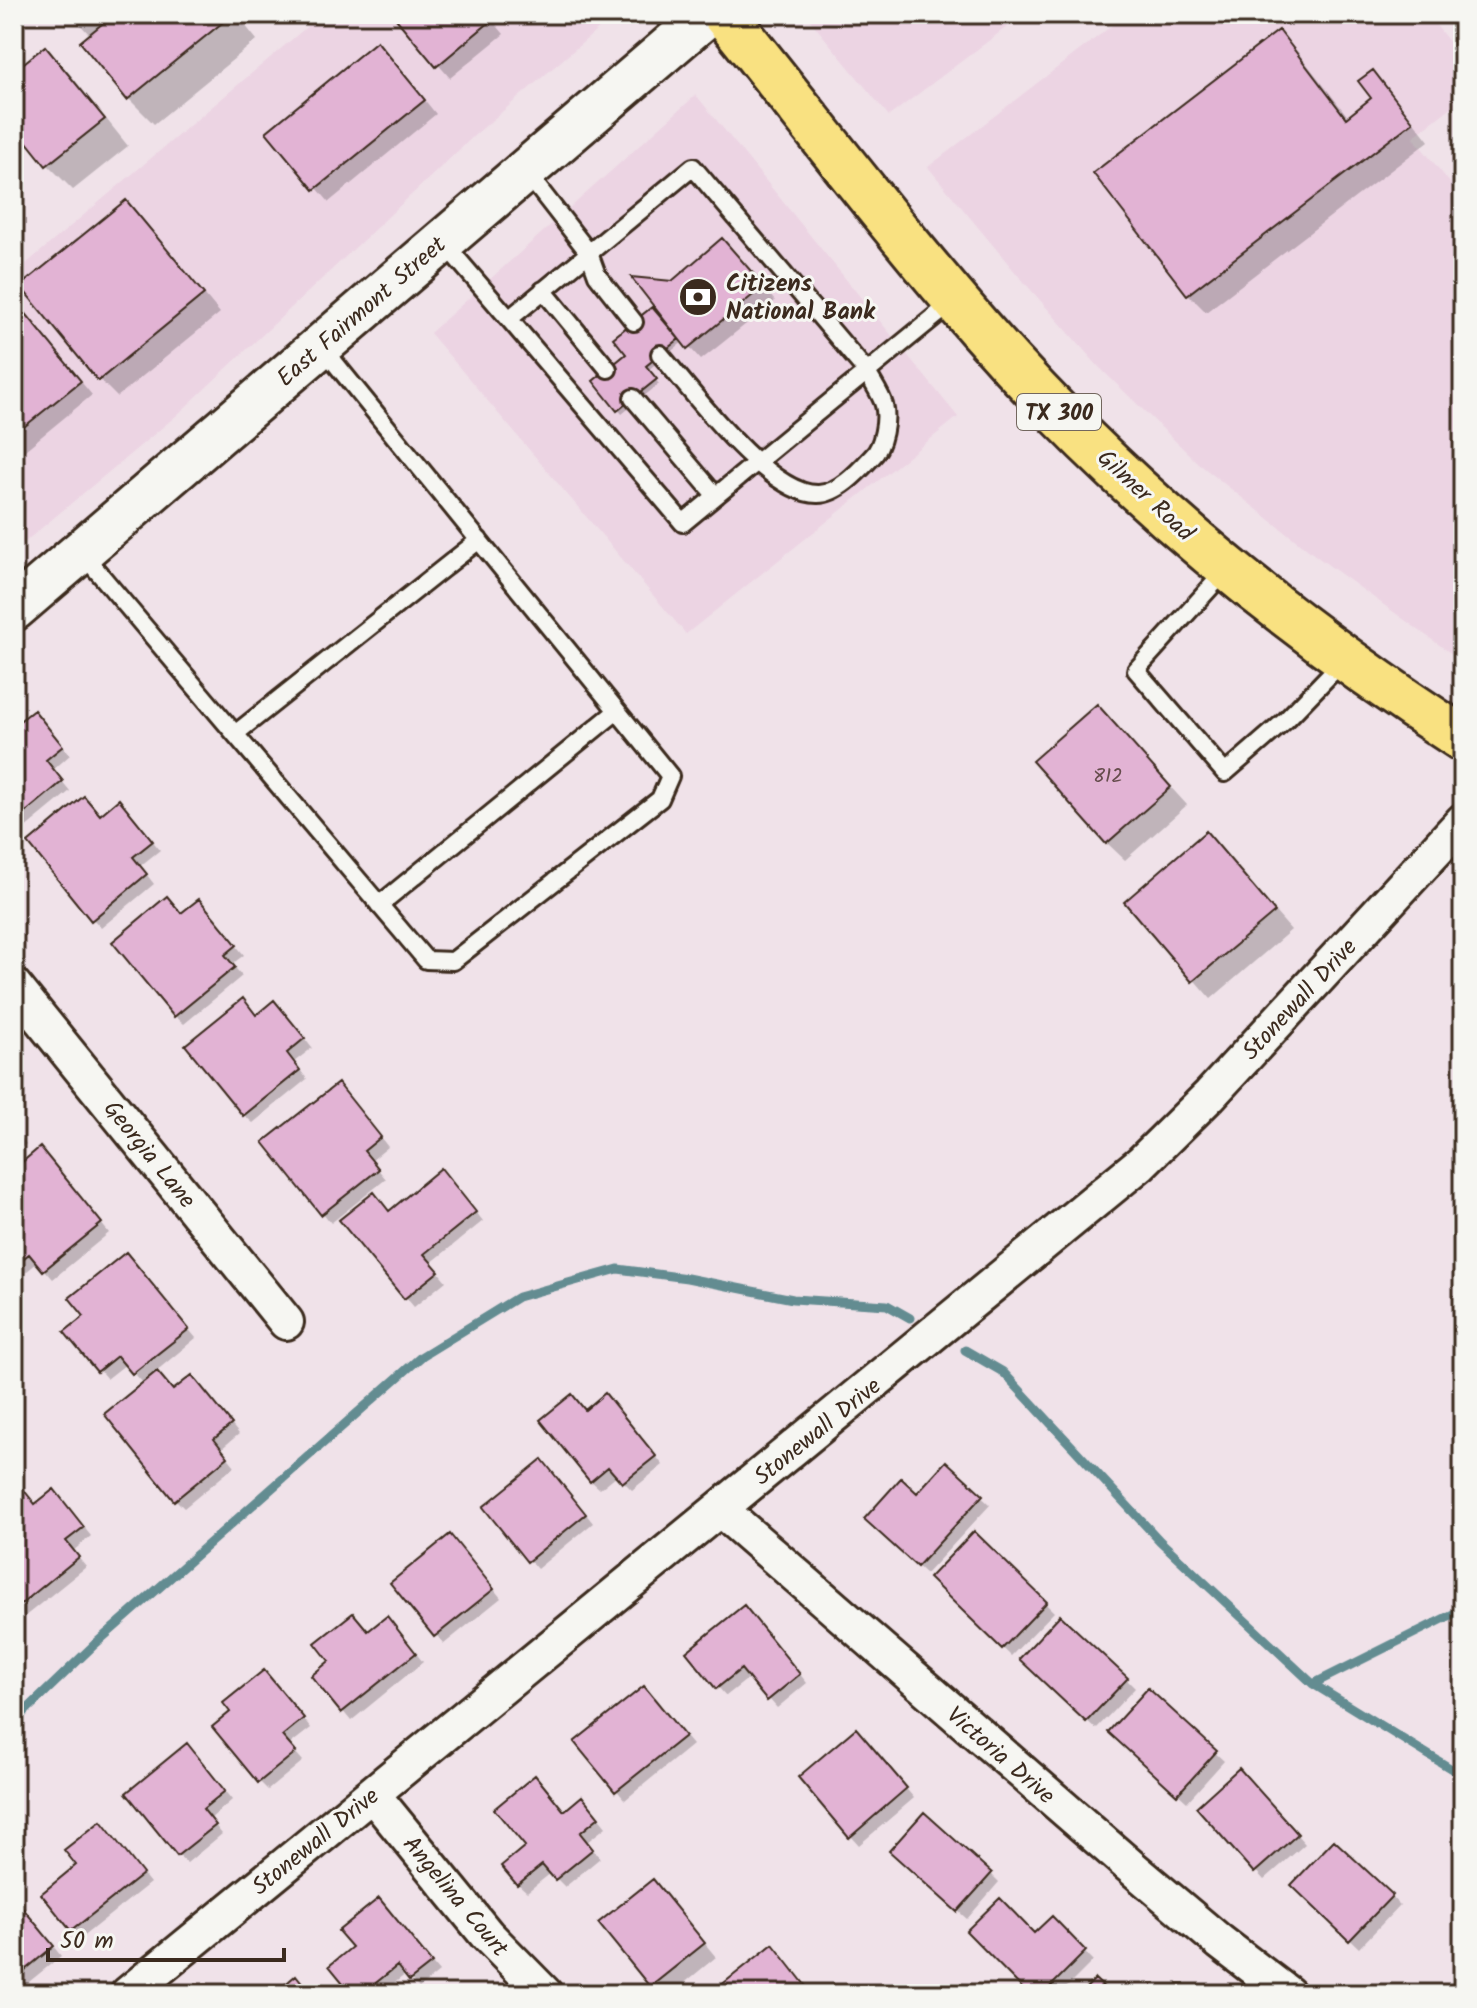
<svg xmlns="http://www.w3.org/2000/svg" width="1477" height="2008" viewBox="0 0 1477 2008" font-family="Kalam,sans-serif">
<style>
.built{fill:#ecd4e3}
.shadow{fill:#0003}
.lines{fill:none;stroke-linecap:round;stroke-linejoin:round}
.stream{stroke:#648c91;stroke-width:9}
.building{fill:#e2b3d4;stroke:#3b2a1e;stroke-width:2}
.service-casing{stroke:#3b2a1e;stroke-width:22}
.minor-casing{stroke:#3b2a1e;stroke-width:40}
.tertiary-casing{stroke:#3b2a1e;stroke-width:48}
.primary-casing{stroke:#3b2a1e;stroke-width:50}
.service{stroke:#f6f6f2;stroke-width:16}
.minor{stroke:#f6f6f2;stroke-width:34}
.tertiary{stroke:#f6f6f2;stroke-width:42}
.primary{stroke:#f9e181;stroke-width:44}
.labels{text-anchor:middle;stroke-width:6;stroke-linejoin:round;paint-order:stroke}
.number-label{font-size:20px;fill:#654c4c}
.shield{fill:#f6f6f2;stroke:#73675e;stroke-width:2}
.shield-label{font-size:22px;font-weight:bold;fill:#3b2a1e}
.poi-label{font-size:24px;font-weight:bold;fill:#3b2a1e;stroke:#f6f6f2;text-anchor:start}
.street-label{font-size:24px;fill:#3b2a1e;stroke:#f6f6f2}
</style>
<rect width="100%" height="100%" fill="#f0e2e9"/>
<filter id="ink" filterUnits="userSpaceOnUse"><feTurbulence type="fractalNoise" baseFrequency=".0125" numOctaves="2"/><feDisplacementMap in="SourceGraphic" scale="16" xChannelSelector="R" yChannelSelector="G"/><feConvolveMatrix kernelMatrix="1 2 1 2 8 2 1 2 1" color-interpolation-filters="sRGB"/></filter>
<g filter="url(#ink)">
<path class="built" d="M322 14H616L476 134 176 416 14 551V274Z
M805 14H1024L889 116Z
M1127 14H1427L1463 59V98L1413 137 1463 199V662L1316 556 1198 463 1098 366 1016 273 928 167Z
M696 95 958 417 686 634 430 333Z"/>
<path class="shadow" d="M70 14H236L257 40 154 124 128 98 91 36Z
M260 14H284L271 25Z
M394 14H487L504 34 450 78Z
M1279 33 1296 50 1349 118 1374 99 1373 73 1390 91 1429 141 1206 312 1188 294Z
M45 48 70 74 128 146 73 190 48 165 14 123V73Z
M390 57 436 114 329 202 269 132Z
M126 202 143 220 220 313 117 397 100 380 23 286Z
M735 254 775 301 701 360 684 341 648 370 659 384 622 414 595 381 678 334Z
M14 301 92 395 14 459Z
M1097 706 1187 805 1125 860 1107 843Z
M14 721 18 725 42 721 70 755 53 770 70 791 19 833 14 828Z
M127 810 160 850 140 866 154 884 101 928 93 919 100 817Z
M1206 834 1291 930 1211 999 1126 902Z
M207 910 244 955 232 964 242 976 184 1024 175 1016 182 915Z
M283 1011 312 1048 294 1062 307 1079 253 1123 244 1115 257 1017Z
M347 1094 388 1147 371 1161 386 1179 331 1223 266 1142Z
M14 1128 26 1144 14 1154Z
M49 1159 109 1233 53 1279 38 1262 20 1277 14 1271V1171Z
M450 1179 483 1221 431 1263 446 1281 414 1307 342 1221 394 1220Z
M134 1263 196 1338 155 1372 174 1392 200 1386 239 1434 221 1449 235 1466 184 1508 175 1499 144 1384 126 1364 107 1379 67 1332 87 1317Z
M614 1405 663 1465 632 1490 617 1475 600 1489 591 1481 586 1412Z
M947 1464 990 1505 926 1574 875 1527 918 1496Z
M551 1470 593 1523 537 1569 529 1560Z
M14 1499 36 1506 62 1500 91 1536 73 1551 86 1567 24 1617 14 1607Z
M974 1534 1054 1612 1011 1656 931 1578Z
M458 1545 501 1598 444 1644 392 1583Z
M753 1616 807 1683 777 1708 750 1677 726 1696 718 1687Z
M395 1628 423 1662 351 1721 314 1676 369 1633Z
M1030 1668 1126 1679 1135 1688 1096 1729Z
M273 1681 311 1728 289 1745 303 1761 268 1790 259 1781Z
M644 1688 692 1745 625 1800 577 1743Z
M1148 1690 1224 1761 1187 1802 1119 1740Z
M864 1739 914 1798 859 1845 851 1836Z
M195 1754 232 1800 210 1819 222 1834 187 1863 178 1855Z
M1248 1779 1305 1844 1264 1880 1198 1807Z
M590 1807 606 1827 587 1842 600 1858 565 1887 551 1873 527 1892 518 1884 565 1813Z
M109 1832 150 1883 81 1938 72 1930 79 1865Z
M1334 1842 1400 1905 1359 1948 1293 1885Z
M901 1860 991 1874 999 1882 967 1919Z
M653 1881 716 1957 671 1994H659L651 1986 601 1923Z
M14 1906 26 1912 61 1956 14 1994Z
M387 1909 439 1972 419 1988 406 1974 380 1994H355V1948Z
M1052 1919 1093 1961 1060 1994H1031L1034 1935Z"/>
<g class="lines">
<path class="stream" d="M965 1350 1003 1372 1160 1541 1313 1684 1463 1776
M1313 1684 1463 1609
M14 1722 94 1645 422 1356 518 1297 618 1269 687 1278 793 1299 887 1305 910 1318"/>
</g>
<path class="building" d="M114 14H233L127 100 80 42Z
M392 14H487L492 20 436 67Z
M1279 30 1346 118 1371 98 1358 81 1373 70 1413 122 1187 295 1093 173Z
M377 41 425 100 314 190 266 132Z
M45 46 105 119 46 166 14 126V71Z
M126 200 204 294 98 381 20 286Z
M722 238 764 286 687 349 631 277 672 281Z
M14 299 81 381 14 435Z
M652 307 679 339 646 366 657 379 617 411 593 381 626 354 613 338Z
M1097 704 1171 787 1106 844 1032 761Z
M34 710 63 746 46 760 63 781 14 822V720L17 723Z
M84 796 100 815 119 799 153 841 133 857 147 874 91 921 28 843Z
M1206 831 1275 912 1192 982 1124 902Z
M167 896 181 913 199 899 237 945 225 955 235 967 174 1017 112 942Z
M243 998 256 1015 274 1000 305 1038 287 1053 300 1070 243 1116 185 1045Z
M338 1083 381 1137 364 1151 379 1169 321 1215 263 1142Z
M40 1147 102 1223 43 1271 29 1254 14 1266V1169Z
M441 1168 476 1212 424 1254 439 1271 404 1299 339 1220 374 1192 389 1211Z
M126 1252 189 1329 132 1374 117 1356 97 1372 64 1332 84 1316 69 1298Z
M157 1371 173 1390 192 1375 232 1424 214 1439 228 1457 174 1501 104 1414Z
M605 1393 656 1456 622 1483 608 1467 590 1482 540 1420 572 1394 585 1410Z
M542 1459 586 1514 527 1562 483 1507Z
M946 1461 983 1495 917 1567 864 1519 901 1478 917 1493Z
M23 1489 35 1504 54 1489 84 1527 66 1541 79 1557 14 1610V1497Z
M974 1531 1047 1602 1002 1649 929 1578Z
M450 1534 494 1589 434 1637 390 1583Z
M744 1605 800 1674 767 1701 741 1669 716 1689 686 1652Z
M353 1613 368 1631 387 1616 416 1653 341 1713 311 1676 329 1661 315 1643Z
M1060 1615 1128 1678 1086 1722 1019 1659Z
M264 1670 304 1718 282 1736 296 1752 258 1783 212 1727 230 1712 223 1703Z
M644 1686 685 1736 615 1792 574 1742Z
M1148 1688 1217 1751 1177 1795 1108 1732Z
M856 1728 907 1788 849 1838 798 1777Z
M187 1743 225 1791 203 1809 216 1825 177 1856 126 1793Z
M1239 1768 1298 1834 1254 1873 1196 1807Z
M535 1775 564 1811 582 1796 599 1817 580 1833 593 1849 555 1880 542 1865 517 1885 501 1866 525 1846 494 1809Z
M924 1812 992 1873 957 1912 889 1851Z
M101 1821 143 1874 71 1931 41 1894 76 1865 64 1850Z
M1334 1840 1393 1895 1349 1941 1291 1885Z
M653 1879 705 1943 650 1987 598 1923Z
M379 1898 432 1963 409 1981 397 1966 362 1994H352L329 1966 352 1947 338 1931Z
M1000 1898 1034 1933 1052 1916 1086 1951 1043 1994H1028L966 1931Z
M17 1901 54 1946 14 1979V1904Z
M773 1944 809 1990 804 1994H710Z
M296 1975 311 1994H274Z
M1095 1979 1111 1994H1080Z"/>
<g class="lines">
<defs>
<path id="service" d="M443 242 509 319 589 253 526 172
M543 290 608 369
M509 319 683 523C744 473 805 422 867 372 872 382 881 394 884 405 888 419 883 447 872 457 859 471 838 494 818 494 768 495 691 390 660 354
M634 322 597 275 589 253 693 167 867 372 955 300
M633 398 716 496
M82 553 426 960 453 961 660 799 670 776 322 347
M1227 569 1136 670 1225 773 1286 720 1344 660
M235 734 479 540
M379 905 617 711"/>
<path id="minor" d="M14 986 286 1322
M721 1510 1130 1866 1220 1942 1288 1994
M372 1794 487 1935 545 1994
M128 1994 1141 1163 1210 1095 1463 821"/>
<path id="tertiary" d="M14 609 708 14"/>
<path id="primary" d="M724 14C809 119 891 227 980 329 1119 488 1286 625 1463 739"/>
</defs>
<use href="#service" class="service-casing"/>
<use href="#minor" class="minor-casing"/>
<use href="#tertiary" class="tertiary-casing"/>
<use href="#primary" class="primary-casing"/>
<use href="#service" class="service"/>
<use href="#minor" class="minor"/>
<use href="#tertiary" class="tertiary"/>
<use href="#primary" class="primary"/>
</g>
</g>
<defs>
<symbol id="bank-disc" viewBox="-11 -11 22 22"><circle r="9.5" fill="#3b2a1e" stroke="#f6f6f2"/><path d="M-6-4H6V4H-6ZM0-2.3a2.3 2.3 0 1 0 0 4.6a2.3 2.3 0 1 0 0-4.6Z" fill="#fff"/></symbol>
</defs>
<g fill-rule="evenodd">
<use href="#bank-disc" x="676" y="275" width="44" height="44"/>
</g>
<g class="labels">
<g class="number-label">
<text x="1108" y="782">812</text>
</g>
<rect class="shield" x="1017" y="394" width="84" height="36" rx="6"/>
<g class="shield-label">
<text x="1059" y="420">TX 300</text>
</g>
<g class="poi-label">
<text x="726" y="291">Citizens<tspan x="726" dy="28">National Bank</tspan></text>
</g>
<g class="street-label">
<text transform="translate(361 311) rotate(-41)" y="8">East Fairmont Street</text>
<text transform="translate(1146 495) rotate(43)" y="8">Gilmer Road</text>
<text transform="translate(1299 999) rotate(-47)" y="8">Stonewall Drive</text>
<text transform="translate(150 1154) rotate(51)" y="8">Georgia Lane</text>
<text transform="translate(817 1431) rotate(-39)" y="8">Stonewall Drive</text>
<text transform="translate(1001 1755) rotate(41)" y="8">Victoria Drive</text>
<text transform="translate(315 1841) rotate(-39)" y="8">Stonewall Drive</text>
<text transform="translate(456 1896) rotate(50)" y="8">Angelina Court</text>
</g>
</g>
<rect width="1477" height="2008" fill="none" stroke="#f6f6f2" stroke-width="48"/>
<rect x="24" y="24" width="1429" height="1960" fill="none" stroke="#3b2a1e" stroke-width="3" filter="url(#ink)"/>
<path d="M48 1948v12h236v-12" fill="none" stroke="#3b2a1e" stroke-width="4"/>
<text x="60" y="1948" font-size="24" fill="#3b2a1e" stroke="#f6f6f2" stroke-width="6" paint-order="stroke">50 m</text>
</svg>
